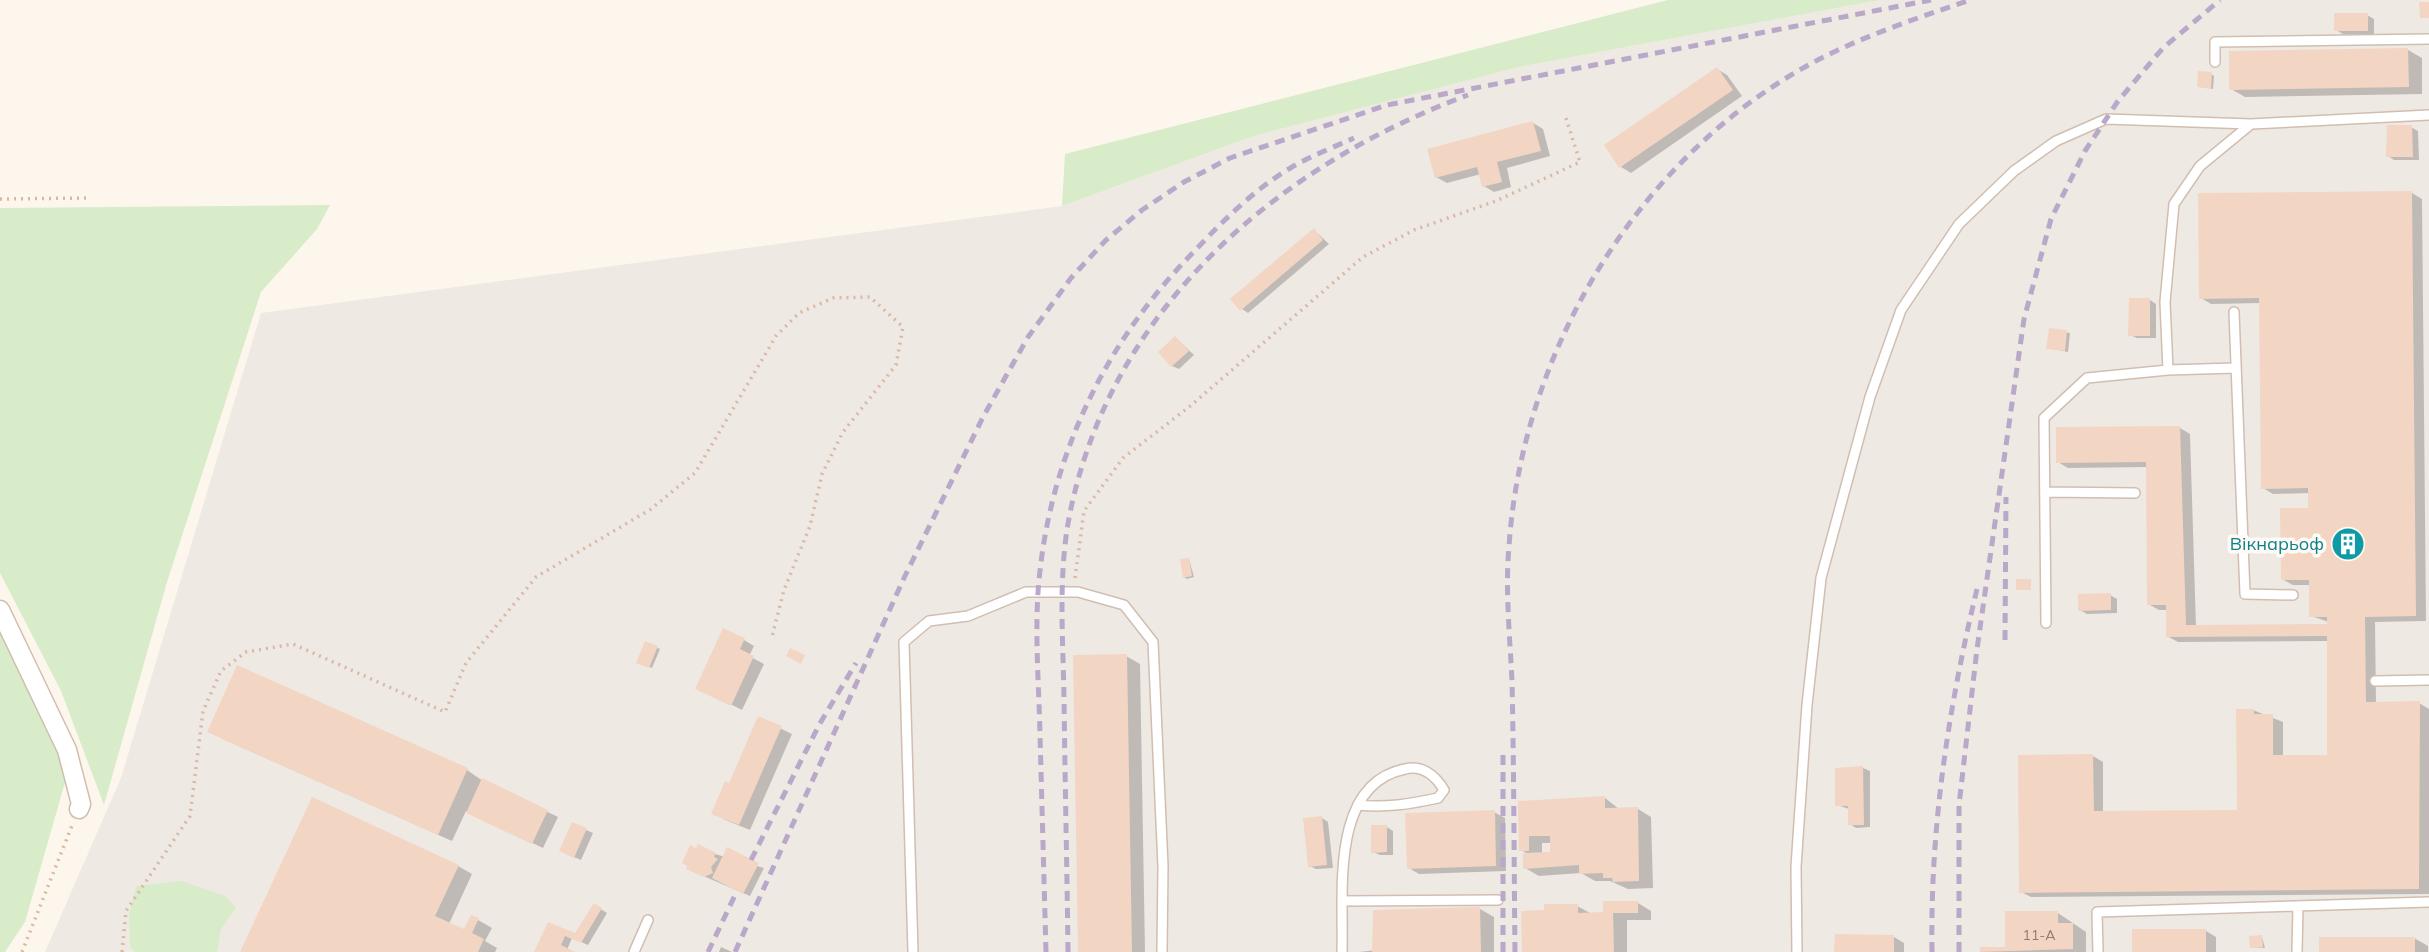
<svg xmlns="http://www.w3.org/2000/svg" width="2429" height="952" viewBox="0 0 2429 952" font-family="Mulish,sans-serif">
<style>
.industrial{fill:#efe9e4}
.green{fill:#d8ecc9}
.shadow{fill:#0003;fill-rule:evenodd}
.building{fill:#f3d5c3}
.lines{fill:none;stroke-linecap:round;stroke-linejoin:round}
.lane-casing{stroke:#d1beb0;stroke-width:12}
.street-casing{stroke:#d1beb0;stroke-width:21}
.path{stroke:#d9b8a5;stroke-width:3.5;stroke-dasharray:2 5;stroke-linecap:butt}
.lane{stroke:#fff;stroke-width:9}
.street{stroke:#fff;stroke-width:18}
.rail{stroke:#b9a8c9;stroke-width:5;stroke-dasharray:10 7;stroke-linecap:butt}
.labels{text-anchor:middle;stroke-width:7;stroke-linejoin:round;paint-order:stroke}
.number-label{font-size:14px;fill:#987a6a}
.culture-label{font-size:18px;fill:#0d838f;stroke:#fffaf3;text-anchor:end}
</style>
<rect width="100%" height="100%" fill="#fdf6ec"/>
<path class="industrial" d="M1880 0H2429V952H45L121 778 261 313 1062 206 1254 136 1519 67Z"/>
<path class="green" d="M1668 0H1880L1519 67 1254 136 1062 206 1065 154Z
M330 205 317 229 261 292 167 582 104 805 61 691 0 573V208Z
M0 632 68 772 25 922 5 952H0Z
M182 881 225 896 236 908 221 929 217 952H135L130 947 129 915 136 886Z"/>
<path class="shadow" d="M2367 15 2374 19V34H2343L2336 30Z
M2408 50 2422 58V94L2245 97 2231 89Z
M1717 69 1727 75 1742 96 1631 173 1621 167Z
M2211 74 2214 76 2213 89 2199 86Z
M1533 123 1543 129 1550 156 1507 168 1511 187 1494 192 1484 186 1481 174 1447 183 1436 177Z
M2411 127 2418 131 2419 160H2394L2388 156Z
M2412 193 2422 199 2426 621 2375 622 2376 704 2419 703 2429 709V894L2031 897 2021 892 2093 756 2103 762V813L2239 811 2253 710 2283 722V757L2329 756 2328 641 2178 642 2167 636V610H2159L2148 604V467L2068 468 2058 462 2180 428 2190 434 2196 627 2329 626V622L2311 616V585H2293L2282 579 2310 509V493L2273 494 2263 488 2261 303 2211 304 2201 298Z
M1314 230 1329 244 1248 313 1242 309Z
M2150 300 2156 304V338H2137L2130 335Z
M2051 330 2070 333 2068 352 2048 348Z
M1176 338 1194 355 1179 369 1172 366Z
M1189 559 1194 577 1187 579 1184 577Z
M2110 595 2117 599V613L2087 614 2080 610Z
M744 640 754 646 749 656 764 664 742 710 705 691Z
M646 643 660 649 652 668 638 662Z
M1126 656 1140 664 1145 952H1080Z
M759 718 792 734 750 830 723 819 730 786Z
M223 739 467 770 480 779 558 817 543 848 466 811 452 841Z
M1863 768 1870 771V827L1856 828 1850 824 1849 809 1837 805V770Z
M1605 798 1619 809H1638L1651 817 1653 888 1628 889 1610 881H1595L1581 873 1539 876 1525 868 1530 855 1521 850 1520 802ZM1542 843H1551V854H1542Z
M1494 812 1505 818 1506 871 1419 874 1409 868Z
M1322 818 1328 822 1333 868 1316 869 1310 866Z
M573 824 593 833 581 860 567 854Z
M1387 827 1393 831V855H1380L1373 852Z
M715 854 764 868 750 896 694 872 689 865Z
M458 866 472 874 449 924 465 932 478 920 492 928 485 941 497 948 495 952H242Z
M1638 903 1651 911V920H1627V952H1523L1546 912 1577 906 1592 914H1605Z
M594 905 607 913 588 945 572 938 567 950 571 952H535L549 924 576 935Z
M1480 909 1494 917V952H1359L1376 950Z
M2058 913 2086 932V952H1981V948H2007Z
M2206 931 2216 937V952H2134Z
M1894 937 1904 943V952H1836Z
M2262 937 2265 948 2251 947Z
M2414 938 2428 946V952H2321Z
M721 947 732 952H719Z"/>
<path class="building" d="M2419 2H2429V18H2420Z
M2334 13H2368V31H2334Z
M2408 48 2409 87 2229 90V51Z
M1717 67 1733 90 1619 168 1604 145Z
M2198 71 2212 72 2211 89 2197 87Z
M1533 121 1541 151 1497 162 1502 182 1482 187 1477 167 1435 178 1427 149Z
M2387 125H2412L2413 157H2386Z
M2412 191 2416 616 2365 617 2366 702 2420 701 2419 889 2019 893 2018 755 2093 754 2094 811 2237 810 2236 709H2254V714H2273V755H2327V636L2166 637V605H2147L2146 462 2056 463V427L2180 426 2186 625 2327 624V617H2309V580H2281L2280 508H2308V488L2261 489 2259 298 2199 299 2198 193Z
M1314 228 1323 240 1240 311 1230 299Z
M2129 298H2150V336H2128Z
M2049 328 2067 330 2065 351 2046 349Z
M1175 336 1189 351 1171 367 1158 352Z
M1189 558 1192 576 1183 578 1180 559Z
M2016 579H2031V590H2016Z
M2111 593V610L2078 611V594Z
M723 628 745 638 740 649 754 656 731 706 695 689Z
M645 641 658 646 649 668 636 663Z
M790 648 805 655 801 664 786 656Z
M1127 654 1132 952H1078L1073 655Z
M237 665 468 768 438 835 207 732Z
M758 716 782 726 739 825 711 814 725 781 729 783Z
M1863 766 1864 825H1848V806H1835V768Z
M482 778 548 810 532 844 466 813Z
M1605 796V808L1638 807 1639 881 1613 882 1612 878H1603V873L1579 874V865L1523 869V853L1550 852V836H1529V851H1519L1518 801Z
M312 797 459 865 435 916 464 929 471 915 479 918 472 933 484 939 478 952H240Z
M1495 810 1496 866 1407 869 1405 813Z
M1322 816 1327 865 1308 867 1303 818Z
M572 822 587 828 574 858 559 851Z
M1371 825H1387V852L1371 853Z
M698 844 716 853 714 857 718 859 711 867 713 873 704 877 686 869 687 866 682 863 690 845 696 848Z
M727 847 759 863 743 894 712 878Z
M1603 901H1638V913H1613L1614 952H1522L1521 911 1544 910V904H1578V913L1603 912Z
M594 903 602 908 581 943 565 936 561 945 575 952H534L548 922 575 933Z
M1480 907 1481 952H1372L1373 910Z
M2005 911H2058V923H2073V949L1980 952V947H2005Z
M2132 929H2206V952H2132Z
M1835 934 1894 935V952H1834Z
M2262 935 2263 947 2250 948 2249 936Z
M2319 937H2415V952H2319Z"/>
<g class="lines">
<defs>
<path id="lane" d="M2215 62V42L2429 39
M2234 312 2245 594 2293 595
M2235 368 2168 370 2165 302 2174 204 2200 166 2251 124
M2045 492 2135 493
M2046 623 2044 418 2087 378 2168 370
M2375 681 2429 680
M1343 901 1498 900
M634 952 648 920
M913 952 904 642 929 621 968 616 1026 592H1078L1124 605 1153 642 1163 866 1162 952
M1342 952C1344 894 1329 784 1405 769 1422 765 1435 775 1444 790L1438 798C1410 804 1386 808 1358 805
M1797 952 1796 867 1807 705 1821 578 1870 397 1901 310 1959 224 2014 171 2056 141 2106 119 2251 124 2429 115
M2098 952 2097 912 2429 902
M2297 952 2298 906"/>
<path id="street" d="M0 610 67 750 81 804 79 809"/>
</defs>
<use href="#lane" class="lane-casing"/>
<use href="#street" class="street-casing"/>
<path class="path" d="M0 199 89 198
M1075 578 1084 511 1123 458 1189 407 1363 257 1414 230 1496 201 1580 162 1565 115
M22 952 73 823
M122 952 126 911 190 816 203 711 221 671 246 652 293 644 445 712 466 663 536 577 651 509 695 473 776 336 799 313 833 298 870 297 903 327 896 365 843 432 822 474 810 526 784 590 772 637"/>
<use href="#lane" class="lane"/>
<use href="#street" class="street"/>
<path class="rail" d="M2005 640 2006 497
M751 860 819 725 856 663
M708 952 737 891
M735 952 904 578 983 417 1028 337 1071 278 1106 240 1142 210 1184 182 1230 158 1387 105 1931 0
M1046 952C1044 880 1042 807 1040 735 1039 688 1035 640 1038 592 1047 467 1099 352 1185 261 1217 227 1251 191 1292 167 1311 156 1334 147 1354 138
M1068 952C1067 867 1065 783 1064 698 1063 638 1058 577 1069 518 1109 310 1276 166 1468 95
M1503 952V749
M1515 952C1514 862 1514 772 1512 681 1510 637 1505 591 1509 546 1523 340 1650 138 1838 50 1881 30 1926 15 1970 0
M1932 952C1930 829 1948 709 1977 589
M1959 952V805L1977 649 2024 319 2051 219 2085 151 2118 101 2163 48 2220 0"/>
</g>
<defs>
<symbol id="building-disc" viewBox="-11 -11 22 22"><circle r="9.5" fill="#0f9aa8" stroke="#fffaf3"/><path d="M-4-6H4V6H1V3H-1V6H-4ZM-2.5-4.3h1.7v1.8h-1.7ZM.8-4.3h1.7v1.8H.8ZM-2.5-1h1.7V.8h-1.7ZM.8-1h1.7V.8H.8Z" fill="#fff"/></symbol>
</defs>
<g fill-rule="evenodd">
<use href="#building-disc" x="2329" y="525" width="38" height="38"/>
</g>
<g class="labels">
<g class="number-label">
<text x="2039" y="940">11-А</text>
</g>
<g class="culture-label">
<text x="2324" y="550">Вікнарьоф</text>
</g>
</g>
</svg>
